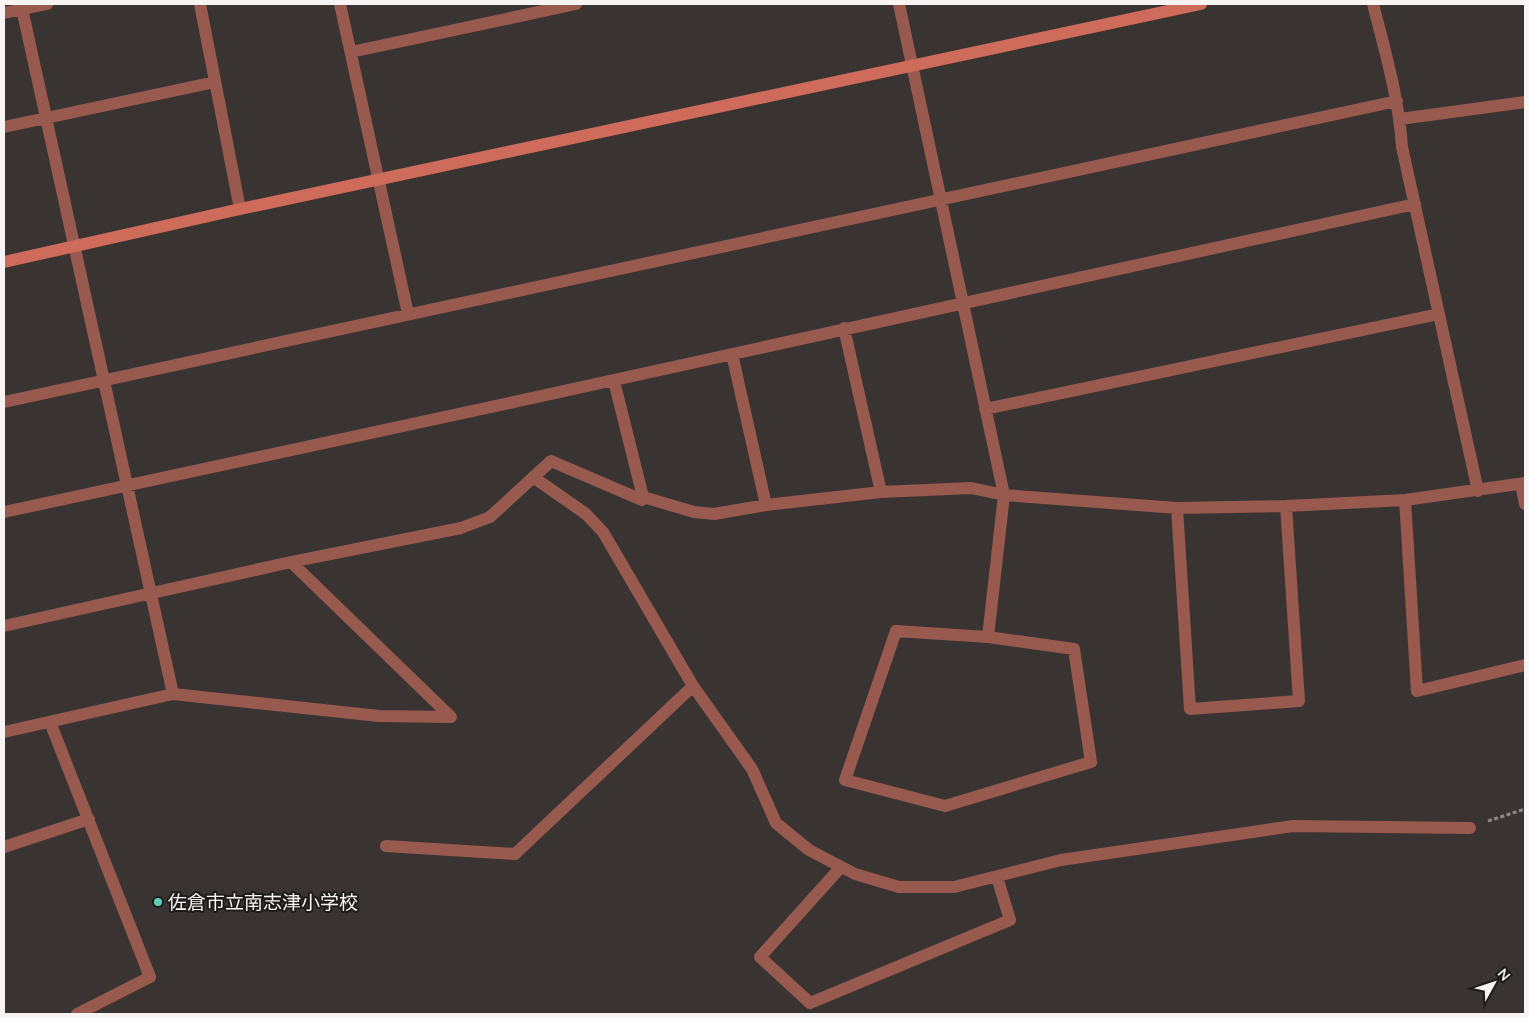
<svg xmlns="http://www.w3.org/2000/svg" width="1529" height="1018" viewBox="0 0 1529 1018" font-family="Mulish,'Noto Sans JP',sans-serif">
<style>
.lines{fill:none;stroke-linecap:round;stroke-linejoin:round}
.path{stroke:#8d8887;stroke-width:3;stroke-dasharray:4 2.5;stroke-linecap:butt}
.lane{stroke:#985a4e;stroke-width:12}
.street{stroke:#985a4e;stroke-width:12}
.secondary{stroke:#ce6b5a;stroke-width:12}
.poi-dot{fill:#5bcebc;stroke:#1e1b1b;stroke-width:2}
.labels{text-anchor:middle;stroke-width:4;stroke-linejoin:round;paint-order:stroke}
.poi-label{font-size:19px;fill:#f8f4f3;stroke:#1e1b1b;text-anchor:start}
</style>
<rect width="100%" height="100%" fill="#393332"/>
<g class="lines">
<path class="path" d="M1488 821 1525 809"/>
<path class="lane" d="M386 846 515 854"/>
<path class="street" d="M21 4 173 694
M200 4 240 209
M340 4 408 314
M899 4 1004 495 988 637
M1373 4C1385 51 1399 99 1402 147L1478 491
M4 13 47 4
M351 52 576 4
M1400 119 1525 102
M4 127 215 82
M844 328 881 492
M732 354 766 505
M614 381 643 497
M4 402 1397 101
M985 409 1439 314
M533 477 586 514 603 532 693 686 752 769 776 823 809 850 855 874 899 887H954L1061 860 1293 826 1470 828
M1521 484 1525 504
M1405 500 1417 691 1525 665
M1177 508 1190 709 1299 701 1286 506
M4 512C475 412 944 307 1415 204
M4 626 291 562 461 528 490 517 551 461 642 500 643 497 694 512 714 514 766 505 881 492 971 488 1004 495 1177 508 1286 506 1405 500 1525 483
M896 631 988 637 1074 649 1091 762 945 806 845 780Z
M50 722 150 977 77 1014
M4 732 173 694 379 716 451 717 291 562
M4 847 89 819
M515 854 693 686
M841 867 760 957 810 1003 1010 920 997 877"/>
<path class="secondary" d="M4 262 240 209 1201 4"/>
</g>
<circle class="poi-dot" cx="158" cy="902" r="5"/>
<g class="labels">
<g class="poi-label">
<text x="168" y="909">佐倉市立南志津小学校</text>
</g>
</g>
<rect width="1529" height="1018" fill="none" stroke="#f8f4f3" stroke-width="10"/>
<g transform="translate(1494 983) rotate(50)" stroke="#1e1b1b" stroke-width="4" paint-order="stroke">
<path d="M0-4L9 19L0 12L-9 19Z" fill="#f8f4f3"/>
<text y="-8" font-size="14" font-weight="bold" text-anchor="middle" fill="#f8f4f3">N</text>
</g>
</svg>
